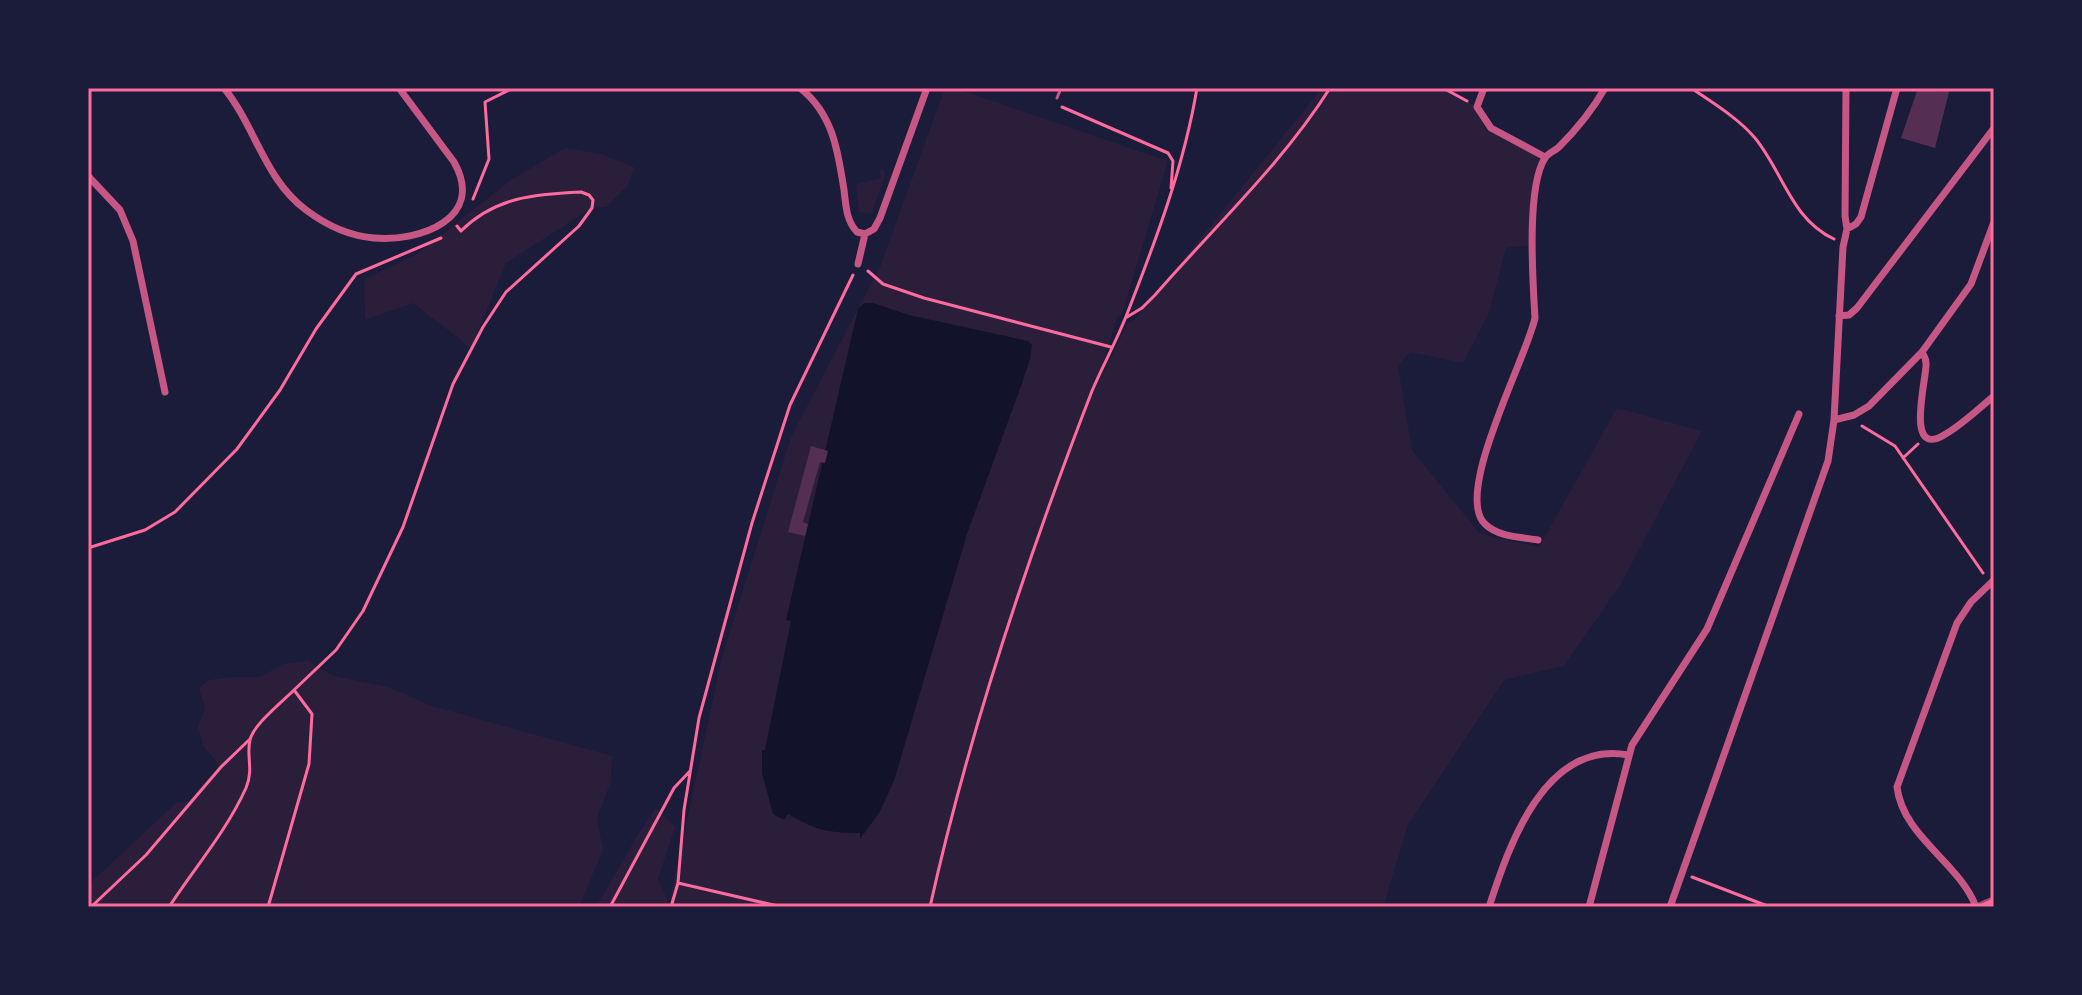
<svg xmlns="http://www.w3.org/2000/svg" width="2082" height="995" viewBox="0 0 2082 995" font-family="'Titillium Web',sans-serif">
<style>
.green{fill:#2a1e3b}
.water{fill:#12122b}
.building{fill:#542f53}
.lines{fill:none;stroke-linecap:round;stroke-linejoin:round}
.path{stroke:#ff6b9d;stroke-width:3}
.service{stroke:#c65784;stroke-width:3}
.minor{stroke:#c65784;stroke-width:7}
.secondary{stroke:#ff6b9d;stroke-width:10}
.tram{stroke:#a44b75;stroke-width:2}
.neatline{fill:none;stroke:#ff6b9d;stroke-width:3}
</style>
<rect width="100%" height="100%" fill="#1b1b3a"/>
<path class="green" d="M945 88H955L1168 161 1122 314 1117 318 1094 392 1127 324 1135 319 1322 88H1443L1477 107 1491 128 1545 157 1540 173 1533 245 1506 248 1489 313 1463 363 1410 352 1398 366 1412 450 1480 534 1539 547 1617 408 1702 431 1621 584 1564 666 1504 680 1408 825 1383 907H592L599 902 637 836 656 808 675 827 658 879 669 904 722 657 791 437 880 267Z
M565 148 601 154 634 167 628 185 606 207 592 208 506 263 471 348 413 303 365 320 364 279 417 254 511 180Z
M880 169 884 170 885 176 871 214 859 211 856 184 881 178Z
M308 661 334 676 388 687 432 706 612 756 611 781 597 818 603 850 579 907H88V885L176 803 188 801 219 766 203 745 198 726 205 708 199 688 209 680 231 677H260L283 664Z"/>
<path class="water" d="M864 303H873L909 315 1028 341 1032 345 1030 359 1021 386 967 534 894 781 879 813 860 839V833C828 833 815 830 788 814L784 820 773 814 762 773V750H765L767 740 791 621 786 620 858 309Z"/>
<path class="building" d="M1918 88H1950L1935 148 1901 138Z
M811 446 828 451 825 463 820 462 803 522 808 524 805 536 788 532Z"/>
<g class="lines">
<path class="path" d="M1443 88 1467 101
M1691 88C1713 103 1738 118 1755 138 1783 172 1791 219 1834 239
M1062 107 1168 153 1173 161 1171 188
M473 199 489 159 485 102 513 88
M868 271 883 284 924 298 1111 347
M1127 317 1142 308 1155 295C1214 227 1282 164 1330 88
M1862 426 1895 446 1983 573
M1903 458 1918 444
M88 548 145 530 175 512 237 449 280 390 316 329 356 274 441 238
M294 690 336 650 363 611 403 527 453 384 483 327 506 292 579 226 592 208 593 200 589 195 581 192C535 194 495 197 461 231L457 226
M1692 877 1770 907
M678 883 782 907
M91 907 146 855 221 767 250 739
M169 907C195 867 226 832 246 788 254 769 246 756 250 740 253 725 283 701 294 690L312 714 309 764 268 907
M610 907 674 788 690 771
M671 907 678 883 684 810 699 718 752 523 790 405 853 275
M930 907C969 731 1027 559 1092 391 1103 365 1117 340 1127 314 1156 240 1184 166 1197 88"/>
<path class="service" d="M1057 98 1061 88"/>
<path class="minor" d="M224 88C255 126 265 180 306 210 326 225 349 236 374 238 419 242 486 219 454 162L399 88
M800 88C833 114 838 151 844 190 846 206 846 220 857 232L865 234
M1484 88 1477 107 1491 128 1545 157
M88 176 120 210 133 241 165 392
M1847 229 1856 224 1861 217 1897 88
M858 264 865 234 874 229 880 218 927 88
M1839 316 1849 315 1857 308 1994 128
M1922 352C1925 358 1926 357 1926 364 1927 377 1904 459 1944 435 1962 425 1978 409 1994 396
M1834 420 1854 415 1869 406 1922 352 1971 284 1994 222
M1538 540C1521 537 1498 537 1485 524 1453 494 1527 357 1535 318 1533 283 1526 187 1545 158 1548 153 1555 151 1559 147 1576 130 1593 109 1605 88
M1489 907C1509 845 1545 740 1628 755
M1589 907 1632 745 1707 629 1799 414
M1670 907 1828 461 1834 420 1843 247 1847 229 1845 216 1846 88
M1976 907C1959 862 1903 837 1897 787L1957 623 1971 602 1994 580"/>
<path class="secondary" d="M1982 907 1994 902"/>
<path class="tram" d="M1971 907 1994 897"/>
</g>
<rect width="2082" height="995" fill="none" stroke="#1b1b3a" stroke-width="180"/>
<rect x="90" y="90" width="1902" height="815" class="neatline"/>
</svg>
